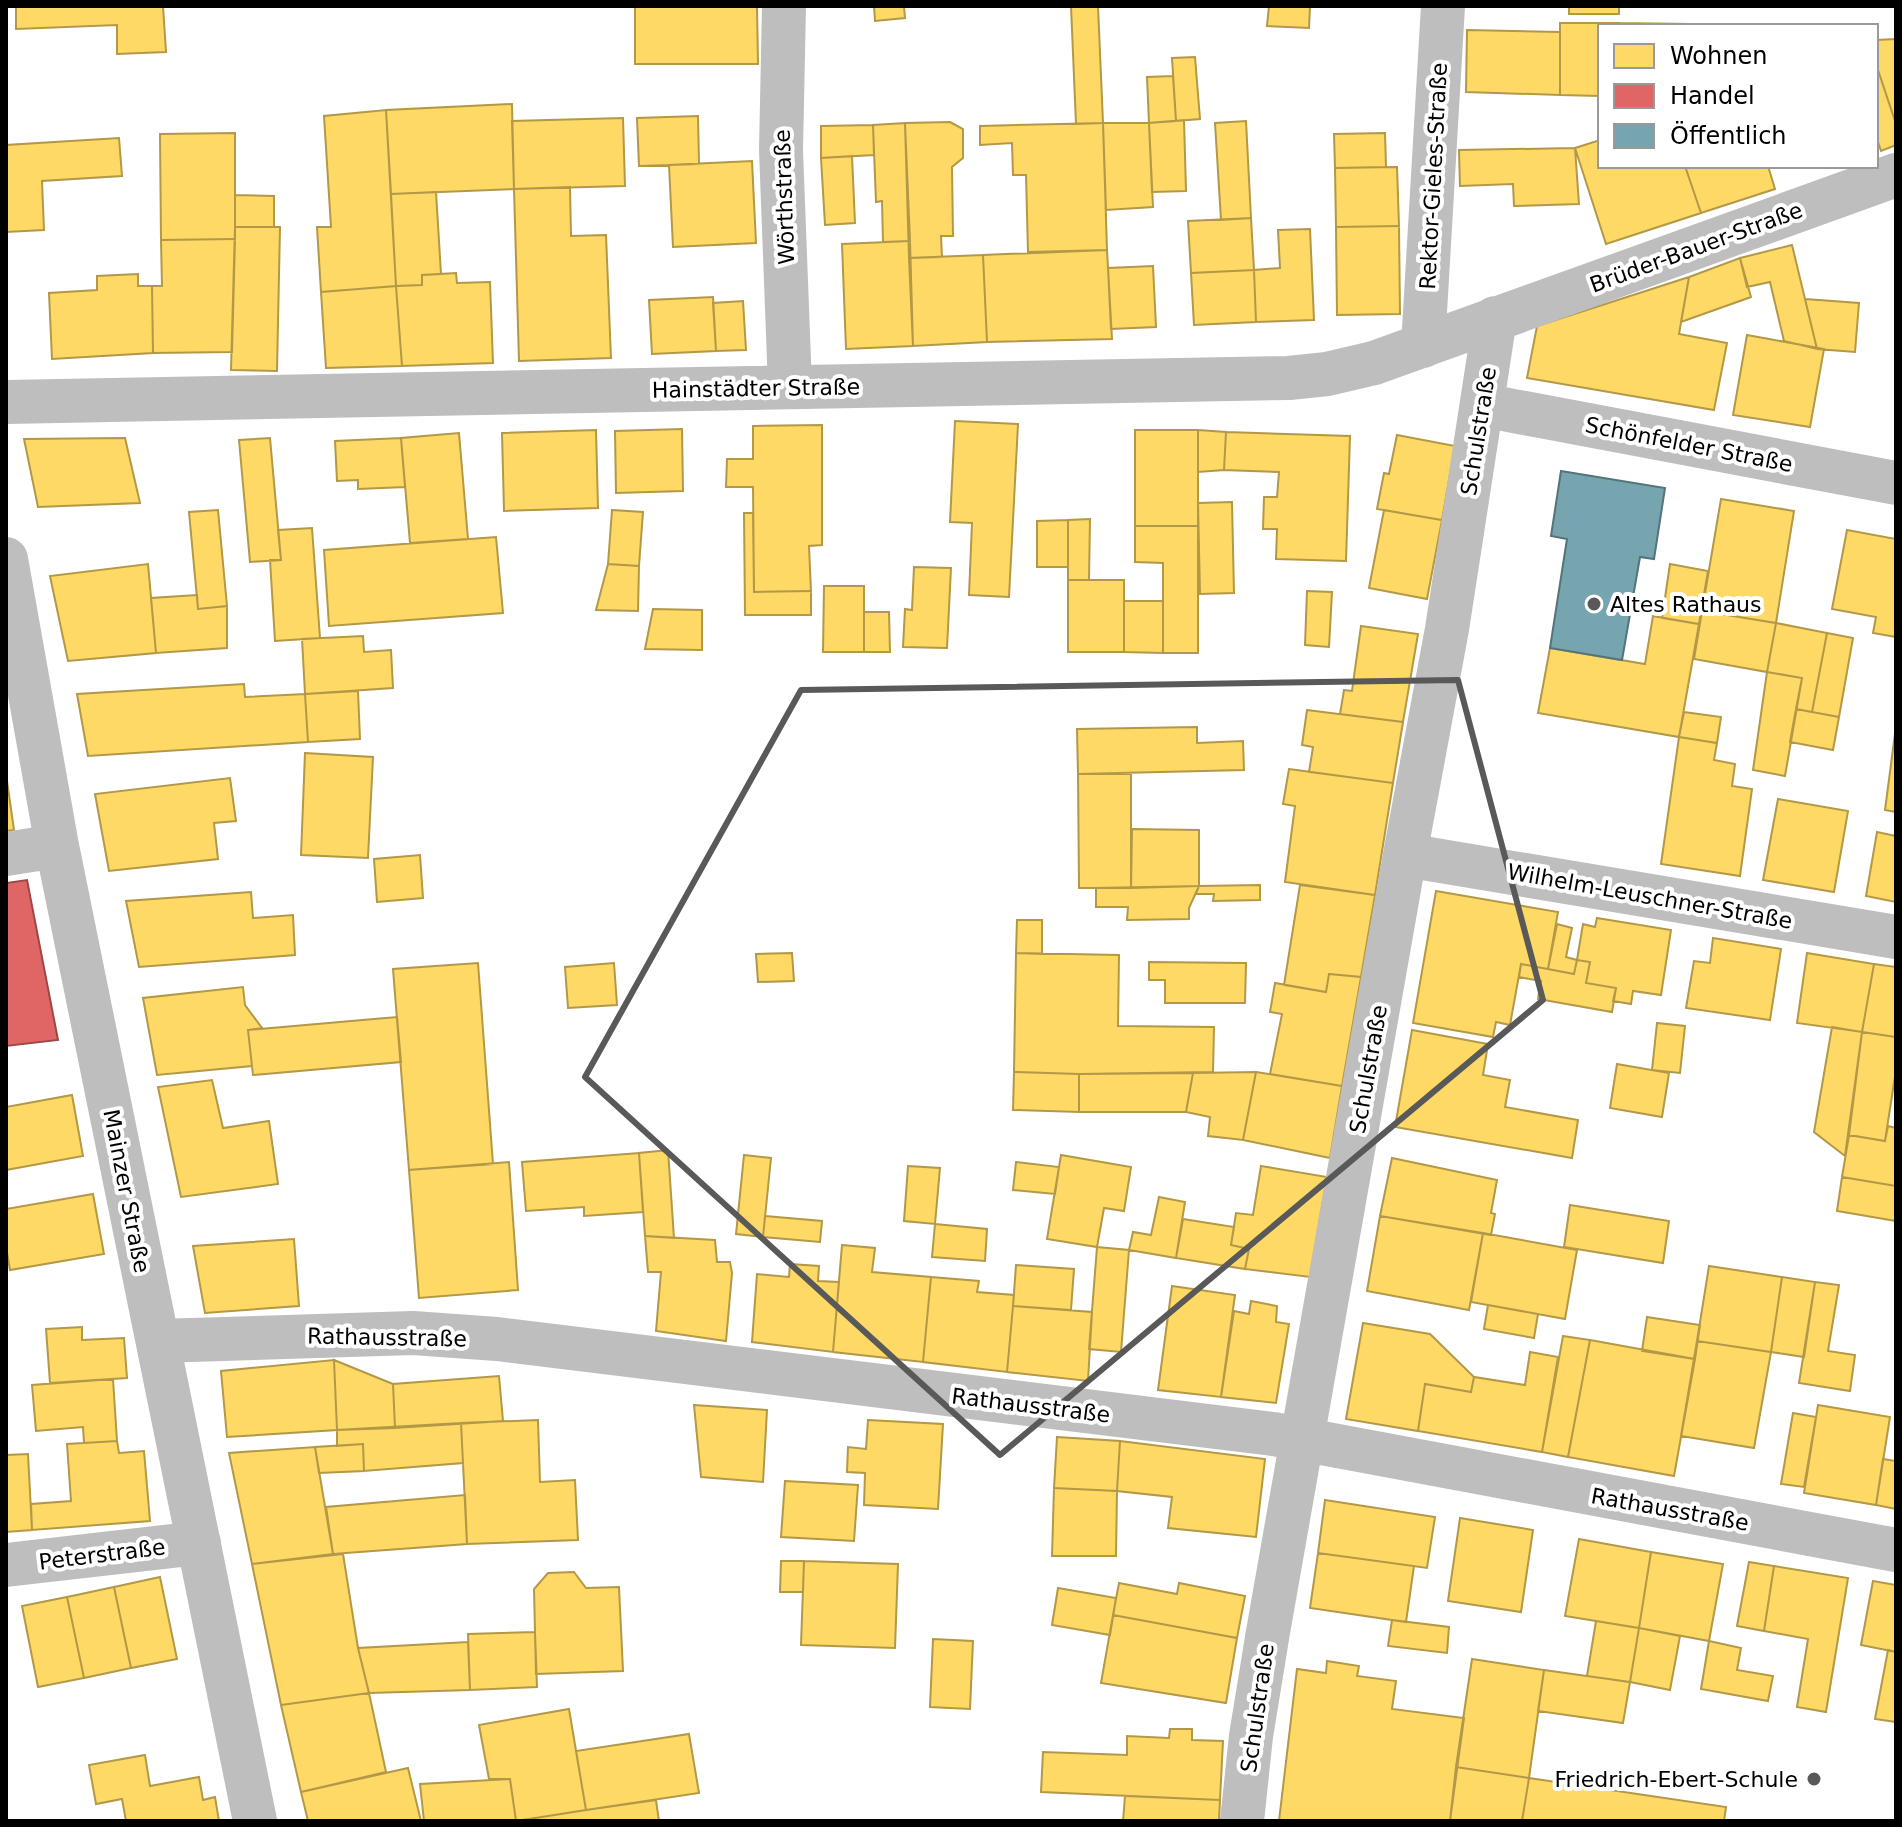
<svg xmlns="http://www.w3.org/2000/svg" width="1902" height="1827" viewBox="0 0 1902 1827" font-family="'DejaVu Sans',sans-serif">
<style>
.homes{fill:#ffd966;stroke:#b29847;stroke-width:2}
.shops{fill:#e06666;stroke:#9d4747;stroke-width:2}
.public{fill:#76a5af;stroke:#53747a;stroke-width:2}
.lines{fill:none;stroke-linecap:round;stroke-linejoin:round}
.minor{stroke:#bebebe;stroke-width:44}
.marked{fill:none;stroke:#595959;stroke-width:6;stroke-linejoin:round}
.poi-dot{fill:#595959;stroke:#fff;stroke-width:3}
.labels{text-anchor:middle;stroke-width:8;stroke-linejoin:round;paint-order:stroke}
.street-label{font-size:22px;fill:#000;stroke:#fff}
.poi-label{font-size:22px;fill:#000;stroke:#fff;text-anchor:start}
</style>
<rect width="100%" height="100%" fill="#fff"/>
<path class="homes" d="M16 6H163L166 52 117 54V25L16 29Z
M635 6H757L758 64H635Z
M874 6H904L905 18 875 21Z
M1071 6H1098L1103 123 1076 124Z
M1269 6H1310L1309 28 1267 26Z
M1569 6H1619V14H1569Z
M1560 23H1619V26H1600V96L1560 95Z
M1619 23 1690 24V26H1619Z
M1467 30 1560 32V95L1466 92Z
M1896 39V124L1876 64V40Z
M1195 57 1200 119 1176 121 1172 58Z
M1876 64 1896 124V145L1881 151 1876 136Z
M1173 76 1176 121 1149 123 1147 77Z
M512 104 514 189 391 194 386 110Z
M386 110 396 286 321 292 317 227H331L324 116Z
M698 116 699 164 639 166 637 118Z
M623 118 625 186 514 189 512 121Z
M1184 120 1186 191 1152 192 1149 123Z
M1246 121 1251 218 1221 220 1215 123Z
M950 122 963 129V158L952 167 953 236H941L942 257 909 258 905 123Z
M905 123 910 241 883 242 882 201 876 202 873 125Z
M1103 123 1107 250 1028 252 1026 175H1013L1012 143 980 145V126Z
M1103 123H1149L1153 207 1106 210Z
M873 125 874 155 821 158V126Z
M235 133V239L161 240 160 134Z
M1385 133 1386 167 1335 168 1334 134Z
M119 138 122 176 42 181 44 230 6 232V145Z
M1600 140V166H1685L1701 213 1606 244 1575 148Z
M1575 148 1579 204 1514 206 1513 184 1460 186 1459 150Z
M852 156 855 223 825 225 821 158Z
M752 161 756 243 673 247 669 165Z
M1685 166H1768L1775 189 1701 213Z
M1397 167 1399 226 1336 227 1335 168Z
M570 187 571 236 606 235 611 358 519 361 514 189Z
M436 192 441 274 422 275V285L396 286 391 194Z
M235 195 274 196V227H235Z
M1251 218 1254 270 1191 273 1188 221Z
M1399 226 1400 314 1337 315 1336 227Z
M235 227H280L277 371 231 370Z
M1310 229 1314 320 1256 322 1254 270 1280 268 1278 230Z
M235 239 232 352 153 353 152 286H162L161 240Z
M910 241 913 346 846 349 842 244Z
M1792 245 1805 299 1817 349 1784 341 1770 282 1747 287 1740 258Z
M1107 250 1112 339 987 342 983 255Z
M983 255 987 342 913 346 909 258Z
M1740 258 1751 297 1681 322 1689 277Z
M1153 266 1156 327 1111 329 1108 268Z
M1254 270 1256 322 1194 325 1191 273Z
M456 273 457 283 490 282 493 363 402 366 396 286 422 285V275Z
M138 274V286H152L153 353 52 359 49 293 97 290V276Z
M1689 277 1679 334 1727 343 1714 410 1527 378 1537 326Z
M396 286 402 366 326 368 321 292Z
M713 297 716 351 652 354 649 300Z
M1805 299 1859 303 1855 352 1817 349Z
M743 301 746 350 716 351 713 303Z
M1747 335 1824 349 1810 427 1733 415Z
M955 421 1018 424 1009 597 969 595 972 523 950 522Z
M822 425V545L809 546 811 591 754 592 753 487H726L727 459H753V426Z
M682 429 683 491 616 493 615 431Z
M596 430 598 508 504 511 502 433Z
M1135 430H1198V526H1135Z
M1198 430 1226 432 1224 470 1198 472Z
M1226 432 1350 436 1346 561 1276 559 1277 529H1263L1264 497H1277L1279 472 1224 470Z
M459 433 468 539 410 543 401 438Z
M1397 435 1455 446 1442 520 1377 509 1384 473 1389 474Z
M125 438 140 503 38 507 24 439Z
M270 438 281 560 250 562 239 440Z
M401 438 405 487 358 489V480L337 481 335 441Z
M1721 499 1794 511 1776 623 1702 611Z
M1232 502 1234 593 1200 594 1198 503Z
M218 510 227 606 198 609 189 512Z
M612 510 643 512 639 566 608 564Z
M1384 510 1442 520 1427 599 1369 588Z
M744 513H753L754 592 811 591V615H745Z
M1090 519 1089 580H1068V520Z
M1068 520V567H1037V521Z
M1135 526H1198V653H1163V563L1135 562Z
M312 528 320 638 275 641 270 560H281L278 530Z
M1847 530 1896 539V637L1873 633 1876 617 1832 609Z
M496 537 503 613 329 626 324 550Z
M148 564 156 653 68 661 50 576Z
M608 564 639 566 638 611 596 610Z
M1670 564 1708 571 1699 624 1662 618Z
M914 567 951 568 947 648 903 647 905 609 912 610Z
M1068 580H1124V652H1068Z
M824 586H864V652H823Z
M1307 591 1332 592 1329 647 1305 645Z
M197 595 198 609 227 606V648L156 653 151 598Z
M1124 601H1163V653L1124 652Z
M653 609 702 610V650L645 649Z
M1702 611 1776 623 1767 672 1694 659Z
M864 612H889L890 652H864Z
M1653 616 1699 624 1679 737 1538 713 1550 648 1645 664Z
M1776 623 1827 633 1812 712 1796 709 1802 678 1767 672Z
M1361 626 1418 634 1403 722 1340 714 1344 690 1352 691Z
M1827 633 1853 638 1839 717 1812 712Z
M363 636 364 652 391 650 393 688 305 694 302 639Z
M1767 672 1802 678 1785 776 1753 770Z
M244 684 245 697 305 694 308 742 88 756 77 694Z
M358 691 360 739 308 742 305 694Z
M1796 709 1839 717 1833 750 1790 742Z
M1307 710 1403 722 1393 783 1309 772 1313 747 1302 745Z
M1684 712 1721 717 1717 743 1679 737Z
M1896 726V812L1885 810Z
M1197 727V743L1243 741 1244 770 1078 774 1077 729Z
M1679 737 1717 743 1714 760 1735 764 1732 786 1752 789 1740 876 1661 864Z
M305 753 373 757 368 858 301 855Z
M1289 769 1393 783 1375 895 1285 882 1295 806 1283 804Z
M6 774 14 830 6 831Z
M1078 774H1131V888H1079Z
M230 778 236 821 214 823 218 859 109 871 95 794Z
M1778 799 1848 811 1834 892 1763 880Z
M1132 829 1199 830V886L1131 888Z
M1877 832 1896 836V902L1866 896Z
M420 855 423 898 377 902 374 859Z
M1260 885V900L1213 901 1214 894H1196L1199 886Z
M1300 885 1375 895 1361 977 1329 974 1326 992 1284 985Z
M1199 886 1189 908V919L1127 920 1128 907H1096V888Z
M1436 891 1558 912 1548 969 1521 964 1510 1025 1496 1022 1493 1037 1413 1023Z
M251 892 253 918 293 915 295 955 139 967 126 901Z
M1597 918 1671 930 1661 995 1633 991 1631 1004 1613 1001 1616 988 1586 983 1590 962 1577 960 1583 924 1595 927Z
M1017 920H1042V954L1016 953Z
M1557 924 1572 928 1566 957 1577 960 1574 974 1548 969Z
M1713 938 1781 949 1770 1020 1686 1008 1694 961 1710 963Z
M792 953 794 981 758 982 756 954Z
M1016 953 1119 955 1118 1026 1214 1027 1213 1072 1079 1074 1014 1072Z
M1807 953 1874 964 1862 1032 1797 1023Z
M1577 960 1590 962 1586 983 1616 988 1612 1012 1538 999 1541 981 1519 977 1521 964 1574 974Z
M1149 962 1246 963 1245 1003H1165V980H1149Z
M478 963 493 1164 409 1170 393 969Z
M614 963 617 1005 568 1008 565 967Z
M1874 964 1896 967V1037L1862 1032Z
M1329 974 1361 977 1342 1086 1270 1074 1282 1014 1270 1012 1275 983 1326 992Z
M243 987 245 1005 262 1028 248 1030 252 1066 157 1075 143 998Z
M397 1017 401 1062 253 1075 248 1030Z
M1657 1023 1685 1026 1680 1073 1652 1070Z
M1832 1027 1862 1032 1845 1156 1814 1132Z
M1412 1030 1488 1044 1483 1075 1510 1080 1505 1107 1578 1120 1572 1158 1395 1127Z
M1862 1032 1896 1037V1070L1885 1141 1849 1135Z
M1617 1064 1669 1073 1662 1117 1610 1108Z
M1014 1072 1079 1074V1112L1013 1110Z
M1256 1072 1342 1086 1330 1158 1243 1140Z
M1256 1072 1243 1140 1208 1136 1210 1117 1186 1112 1193 1073Z
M1193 1073 1186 1112H1079V1074Z
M212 1080 223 1128 269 1121 278 1184 181 1197 158 1087Z
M72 1095 83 1156 6 1170V1107Z
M1888 1126 1896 1128V1186L1842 1177 1849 1135 1885 1141Z
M668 1150 674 1238 645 1236 639 1153Z
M639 1153 643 1212 584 1216V1207L526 1211 522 1162Z
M744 1155 771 1158 763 1237 736 1234Z
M1061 1155 1131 1167 1124 1211 1104 1208 1097 1247 1047 1239Z
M1392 1158 1497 1180 1491 1213 1495 1214 1491 1235 1380 1216Z
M509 1162 518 1290 419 1298 409 1170Z
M1016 1162 1059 1167 1055 1194 1013 1190Z
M908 1166 940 1168 935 1224 904 1221Z
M1261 1166 1327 1177 1310 1277 1245 1269 1249 1249 1231 1245 1236 1213 1253 1215Z
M1842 1177 1896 1186V1221L1837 1211Z
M93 1194 104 1254 10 1270 6 1247V1209Z
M1159 1197 1185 1202 1176 1258 1129 1250 1133 1232 1151 1235Z
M1570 1205 1669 1221 1663 1263 1564 1247Z
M765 1216 822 1221 820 1242 763 1237Z
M1380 1216 1483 1233 1469 1310 1367 1291Z
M1183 1219 1234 1227 1231 1245 1249 1249 1245 1269 1176 1258Z
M935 1224 987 1229 985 1261 932 1257Z
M1483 1233 1577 1250 1565 1319 1471 1302Z
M645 1236 715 1240 717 1262H730L732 1273 726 1341 656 1331 661 1272H648Z
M294 1239 299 1306 205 1313 193 1246Z
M842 1245 875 1248 872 1272 931 1277 923 1362 833 1352Z
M1097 1247 1129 1250 1121 1352 1089 1349Z
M790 1264 819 1266 818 1281 839 1282 833 1352 752 1342 757 1274 789 1277Z
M1016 1265 1074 1269 1071 1310 1013 1306Z
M1709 1266 1782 1277 1771 1352 1697 1341Z
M931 1277 979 1281 977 1292 1014 1295 1007 1372 923 1362Z
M1782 1277 1815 1282 1804 1357 1771 1352Z
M1815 1282 1839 1285 1828 1351 1855 1355 1850 1391 1799 1383Z
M1172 1286 1235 1295 1221 1397 1158 1390Z
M1251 1301 1277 1306 1276 1322 1289 1324 1276 1403 1221 1397 1234 1311 1249 1314Z
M1488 1305 1538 1314 1534 1338 1484 1329Z
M1013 1306 1092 1312 1088 1381 1007 1372Z
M1647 1317 1700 1325 1695 1359 1642 1351Z
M1363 1323 1430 1334 1474 1377 1471 1392 1425 1384 1418 1431 1346 1419Z
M82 1327V1340L124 1338 127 1378 50 1383 46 1329Z
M1563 1336 1590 1340 1568 1457 1542 1452Z
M1590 1340 1695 1359 1674 1476 1568 1457Z
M1697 1341 1771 1352 1754 1448 1681 1436Z
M1530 1352 1558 1357 1542 1452 1418 1431 1425 1384 1471 1392 1474 1377 1525 1385Z
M334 1360 337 1430 227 1437 221 1371Z
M334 1360 393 1384 395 1428 337 1430Z
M499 1376 503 1421 395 1428 393 1384Z
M113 1379 117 1441 84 1443 83 1427 36 1431 32 1385Z
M694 1405 767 1410 763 1482 701 1477Z
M1818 1405 1890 1417 1876 1505 1804 1493Z
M1793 1413 1816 1417 1804 1487 1781 1484Z
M538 1420 540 1482 575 1480 578 1540 467 1544 461 1423Z
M868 1420 943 1424 938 1509 864 1505 865 1473 847 1472 848 1447 866 1449Z
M461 1423 463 1463 364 1471 363 1444 337 1446V1430Z
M1057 1437 1120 1441 1117 1491 1054 1488Z
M117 1441 119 1453 144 1451 150 1521 32 1530 31 1504 71 1501 67 1444Z
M1120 1441 1265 1459 1256 1537 1168 1528 1172 1497 1117 1491Z
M363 1444 364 1471 319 1473 315 1447Z
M315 1447 333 1554 252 1564 229 1453Z
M28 1454 32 1530 6 1532V1455Z
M1883 1459 1896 1461V1509L1876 1505Z
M785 1481 858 1485 854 1541 781 1537Z
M1054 1488 1117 1491 1116 1556H1052Z
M465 1495 467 1544 333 1554 326 1507Z
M1325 1500 1435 1517 1427 1568 1318 1553Z
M1460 1518 1533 1530 1521 1612 1448 1601Z
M1579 1539 1651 1552 1639 1628 1565 1616Z
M1651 1552 1723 1564 1709 1641 1639 1628Z
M1318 1553 1414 1566 1406 1622 1310 1608Z
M343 1554 358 1648 369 1693 281 1705 252 1564Z
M781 1561H804L803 1592H780Z
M804 1561 898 1564 895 1648 801 1645Z
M1749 1562 1774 1566 1764 1631 1737 1626Z
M1774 1566 1848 1578 1826 1712 1797 1707 1808 1639 1764 1631Z
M574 1572 586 1588 619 1587 623 1671 536 1674 534 1589 548 1573Z
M160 1577 177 1659 131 1668 114 1587Z
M1873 1581 1896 1585V1652L1861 1645Z
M1119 1583 1177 1594 1179 1583 1245 1596 1237 1638 1113 1615Z
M114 1587 131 1668 84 1678 67 1597Z
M1058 1588 1116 1598 1110 1635 1052 1625Z
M67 1597 84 1678 38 1687 22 1606Z
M1113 1615 1237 1638 1226 1703 1101 1683Z
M1392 1620 1449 1627 1447 1653 1388 1646Z
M1596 1621 1639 1628 1630 1682 1587 1676Z
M1639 1628 1680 1636 1670 1690 1630 1682Z
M535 1632 537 1687 470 1690 468 1634Z
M933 1639 973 1641 970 1709 930 1707Z
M1709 1641 1741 1648 1737 1670 1773 1676 1768 1701 1701 1689Z
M468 1642 470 1690 369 1693 358 1648Z
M1888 1650 1896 1652V1722L1875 1719Z
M1472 1659 1544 1670 1529 1778 1456 1767Z
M1327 1661 1359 1666 1357 1676 1396 1681 1392 1709 1464 1718 1450 1821H1279L1297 1669 1326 1673Z
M1544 1670 1630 1682 1623 1723 1538 1711Z
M369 1693 386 1772 301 1792 281 1705Z
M569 1709 586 1810 516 1821 510 1779H489L479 1725Z
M1170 1729H1192V1740L1223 1741 1220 1800 1041 1792 1043 1752 1127 1755V1736L1169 1738Z
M689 1734 699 1793 586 1810 576 1751Z
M145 1755 150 1786 199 1777 203 1800 215 1797 219 1821H126L122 1799 96 1804 89 1765Z
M1456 1767 1529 1778 1522 1821H1450Z
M408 1768 421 1821H308L301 1792Z
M1529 1778 1726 1807 1724 1821H1522Z
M510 1779 516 1821H424L420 1784Z
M1125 1796 1220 1800 1219 1821H1123Z
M656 1800 659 1821H517L586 1810Z"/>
<path class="shops" d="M27 880 58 1040 6 1046V883Z"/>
<path class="public" d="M1561 471 1665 488 1654 559 1640 557 1622 660 1550 648 1567 539 1551 536Z"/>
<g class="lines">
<path class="minor" d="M784 6 781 150 790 387
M1423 346 1443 6
M6 402 1289 378 1327 374 1374 363 1896 175
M1482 405 1896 483
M6 559 57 846 255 1821
M6 854 57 846
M1405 855 1896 937
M158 1341 413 1333 497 1339 1273 1434 1896 1550
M6 1565 199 1543
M1242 1821 1251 1736 1268 1632 1405 855 1447 629 1495 318"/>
</g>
<path class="marked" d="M1458 680 1543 1000 1000 1455 585 1077 801 690Z"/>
<g class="poi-dot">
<circle cx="1594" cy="604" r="8"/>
<circle cx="1814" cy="1779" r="8"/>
</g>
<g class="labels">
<g class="street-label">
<text transform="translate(1433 176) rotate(-87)" y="8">Rektor-Gieles-Straße</text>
<text transform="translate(784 197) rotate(-92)" y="8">Wörthstraße</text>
<text transform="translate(1696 247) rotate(-20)" y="8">Brüder-Bauer-Straße</text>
<text transform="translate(756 388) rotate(-1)" y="8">Hainstädter Straße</text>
<text transform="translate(1478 431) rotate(-81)" y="8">Schulstraße</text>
<text transform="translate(1689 444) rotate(11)" y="8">Schönfelder Straße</text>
<text transform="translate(1650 896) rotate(10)" y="8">Wilhelm-Leuschner-Straße</text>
<text transform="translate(1368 1069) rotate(-80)" y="8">Schulstraße</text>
<text transform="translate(127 1191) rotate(79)" y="8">Mainzer Straße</text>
<text transform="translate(387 1337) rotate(1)" y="8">Rathausstraße</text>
<text transform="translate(1031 1405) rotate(7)" y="8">Rathausstraße</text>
<text transform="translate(1670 1509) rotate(10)" y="8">Rathausstraße</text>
<text transform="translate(102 1554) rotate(-7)" y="8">Peterstraße</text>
<text transform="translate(1257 1708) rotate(-82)" y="8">Schulstraße</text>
</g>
<g class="poi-label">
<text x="1610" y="612">Altes Rathaus</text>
<text x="1798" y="1787" text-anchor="end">Friedrich-Ebert-Schule</text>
</g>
</g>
<rect width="1902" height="1827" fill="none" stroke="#000000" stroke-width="16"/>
<rect x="1598" y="24" width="280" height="144" fill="#ffffff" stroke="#999999" stroke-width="2"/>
<rect x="1614" y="44" width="40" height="24" fill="#ffd966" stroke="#999999" stroke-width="2"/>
<text x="1670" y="64" font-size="24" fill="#000000">Wohnen</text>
<rect x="1614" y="84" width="40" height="24" fill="#e06666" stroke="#999999" stroke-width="2"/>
<text x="1670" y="104" font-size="24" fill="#000000">Handel</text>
<rect x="1614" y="124" width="40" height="24" fill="#76a5af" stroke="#999999" stroke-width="2"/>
<text x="1670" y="144" font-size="24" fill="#000000">Öffentlich</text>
</svg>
